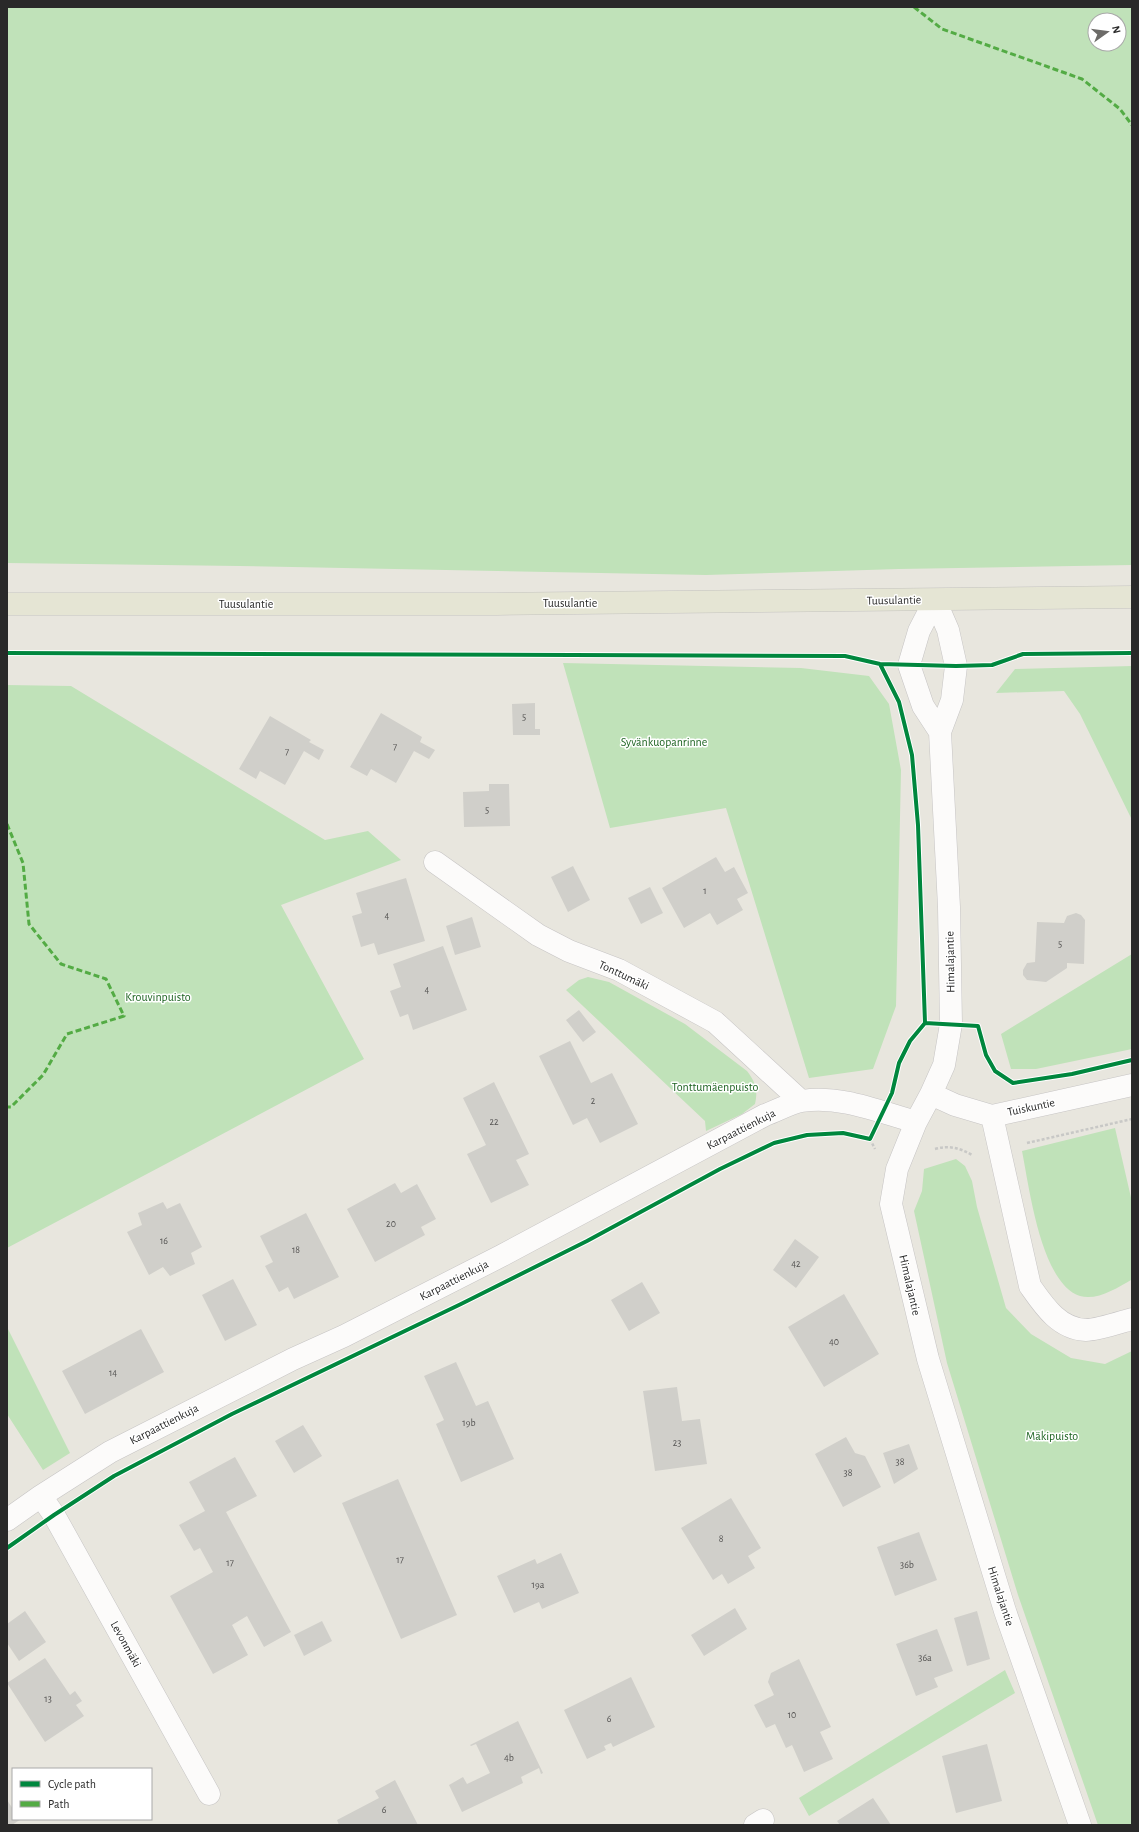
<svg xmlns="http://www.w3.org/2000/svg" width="1139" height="1832" viewBox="0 0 1139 1832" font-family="'Alegreya Sans',sans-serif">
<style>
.green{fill:#c0e2b9;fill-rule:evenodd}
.building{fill:#d0cfca}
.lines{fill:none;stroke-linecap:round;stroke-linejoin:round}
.minor-casing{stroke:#c6c4c4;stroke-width:23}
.major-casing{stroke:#c4c3c0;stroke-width:23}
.path{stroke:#c8c8c6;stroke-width:2.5;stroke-dasharray:3 2;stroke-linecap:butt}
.minor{stroke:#fcfbfa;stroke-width:22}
.major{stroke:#e5e5d4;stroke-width:22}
.quiet{stroke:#53ab44;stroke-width:3;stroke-dasharray:6 3;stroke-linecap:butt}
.cycleway-casing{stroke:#fff;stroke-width:6}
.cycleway{stroke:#00873e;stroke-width:4}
.labels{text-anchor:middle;stroke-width:3;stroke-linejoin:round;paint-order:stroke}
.number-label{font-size:10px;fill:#545352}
.street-label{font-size:12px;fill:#292929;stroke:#fff}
.park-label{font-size:12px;fill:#1d6321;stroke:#fff}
</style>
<rect width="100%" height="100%" fill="#e8e6de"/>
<path class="green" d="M7 7H1132V565L899 569 706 575 239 566 7 563ZM1095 20H1119V44H1095Z
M563 663 801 668 869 676 889 704 901 770 896 1006 873 1069 809 1078 726 808 610 828Z
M1132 666V820L1080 714 1064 691 996 693 1015 669Z
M7 685 71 686 325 840 368 831 401 860 281 905 364 1059 7 1248Z
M1132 954V1049L1036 1069H1011L1001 1034Z
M588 977 609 982 685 1024 747 1071C756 1083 758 1090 755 1104L742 1114 706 1131 705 1121 566 990 579 980Z
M1115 1128 1132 1202V1275L1131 1280C1117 1288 1097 1301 1080 1296 1041 1284 1029 1186 1022 1151Z
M956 1159 965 1166 972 1181 977 1207 1006 1308 1031 1334 1071 1358 1105 1364 1132 1351V1825H1098L1018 1595 947 1363 914 1211 922 1191 924 1169Z
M7 1327 70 1453 43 1470 7 1414Z
M1005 1670 1015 1693 809 1816 799 1798Z"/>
<path class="building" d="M535 703V729H540V735H513L512 704Z
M381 713 422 737 420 742 435 750 429 759 414 751 396 783 371 769 367 776 350 767Z
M270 716 311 740 309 742 324 750 319 760 304 751 285 785 260 771 256 779 239 769Z
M489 784H509L510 826 464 827 463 792 489 791Z
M716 857 725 872 734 867 748 893 737 899 743 910 717 925 710 913 684 928 662 888Z
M573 866 590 900 568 912 551 877Z
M406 878 425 941 378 955 374 943 361 947 352 916 362 913 356 893Z
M650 887 663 913 641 924 628 898Z
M1076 913 1081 915 1085 920 1084 964 1067 963V968L1046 982 1027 980 1023 975V970L1027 963 1035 962 1037 922 1064 923 1067 916Z
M472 917 481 947 455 955 446 926Z
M443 946 467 1010 413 1030 408 1014 400 1017 390 991 401 987 393 964Z
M579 1010 596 1032 583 1042 566 1020Z
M570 1041 591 1083 612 1073 638 1124 600 1143 587 1118 573 1125 539 1056Z
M494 1082 529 1154 516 1160 529 1185 491 1203 467 1154 486 1145 463 1098Z
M395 1183 401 1193 417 1184 436 1219 421 1227 425 1235 375 1262 347 1209Z
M163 1202 167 1209 180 1203 202 1247 191 1253 195 1264 170 1276 163 1267 149 1275 127 1232 142 1225 138 1213Z
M306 1213 339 1277 294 1299 288 1287 279 1292 265 1266 273 1262 260 1236Z
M795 1239 819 1257 796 1288 773 1270Z
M233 1279 257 1325 225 1341 202 1295Z
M642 1282 660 1313 629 1331 611 1300Z
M844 1294 879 1354 824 1387 788 1327Z
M141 1329 164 1372 85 1414 62 1371Z
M456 1362 476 1406 488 1401 514 1459 461 1482 436 1424 444 1420 424 1376Z
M677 1387 682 1421 700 1419 707 1464 655 1471 643 1391Z
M303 1425 322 1456 294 1473 275 1441Z
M846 1437 855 1453 865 1456 881 1487 843 1507 815 1454Z
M909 1444 918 1469 894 1484 883 1453Z
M235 1457 257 1496 226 1512 291 1632 264 1647 247 1616 232 1625 248 1655 213 1674 170 1596 213 1572 200 1548 194 1551 179 1525 205 1511 189 1482Z
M398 1479 457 1615 401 1639 342 1503Z
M731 1498 761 1548 748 1556 755 1568 728 1584 722 1574 713 1580 681 1528Z
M919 1532 937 1580 895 1596 877 1547Z
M561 1553 579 1593 542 1609 539 1602 514 1613 497 1576 535 1559 537 1564Z
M735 1608 747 1629 704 1656 691 1635Z
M25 1611 46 1642 19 1661 7 1643V1624Z
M977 1611 990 1659 967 1666 954 1618Z
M322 1621 332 1641 304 1656 294 1635Z
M937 1629 953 1671 934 1678 938 1687 916 1696 896 1644Z
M45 1658 70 1695 75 1691 82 1701 76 1705 84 1716 45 1742 7 1683Z
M799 1659 831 1727 820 1732 833 1759 804 1772 792 1745 786 1748 775 1724 766 1728 754 1705 774 1695 768 1682 771 1673Z
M631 1677 655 1727 613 1747 611 1743 604 1746 606 1750 587 1759 564 1710Z
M518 1721 543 1773 541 1774 539 1768 521 1777 523 1783 462 1812 449 1785 463 1777 467 1784 490 1773 476 1744 471 1746 470 1745Z
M987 1744 1002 1801 956 1813 942 1756Z
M395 1780 418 1825H339L337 1820 379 1798 375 1791Z
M873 1798 891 1825H840L837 1821Z
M7 1800 13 1809V1819H21L12 1825H7Z"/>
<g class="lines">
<defs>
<path id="minor" d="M935 600 948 630 956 666 952 700 940 732 949 907 951 1024 944 1065 931 1094 916 1122 897 1169 891 1204 928 1359 1005 1611 1080 1825
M935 600 919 631 909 665 923 706 940 732
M435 862 538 935 569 951 619 970 715 1022 801 1101
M931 1094 955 1105 992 1116 1132 1085
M992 1116 1030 1286C1044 1306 1059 1329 1086 1330 1097 1330 1121 1322 1132 1319
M41 1496 54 1515 209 1794
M7 1520 41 1496 110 1452 293 1359 344 1336 501 1256 765 1115C777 1111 790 1103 802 1101 841 1095 879 1112 916 1122
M755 1825 763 1820"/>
<path id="major" d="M7 604H496L1132 597"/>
</defs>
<use href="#minor" class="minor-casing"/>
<use href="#major" class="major-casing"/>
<path class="path" d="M870 1139 875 1149
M1027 1143 1132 1119
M935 1149C949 1145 960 1148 972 1155"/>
<use href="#minor" class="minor"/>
<use href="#major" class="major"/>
<path class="quiet" d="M914 7 942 29 1082 79 1120 109 1132 125
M7 824 23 863 29 924 61 964 106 979 124 1016 67 1034 43 1075 11 1107H7"/>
<defs>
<path id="cycleway" d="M7 653 845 656 880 664 956 666 992 665 1023 654 1132 653
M925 1023 978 1026 986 1055 995 1071 1013 1083 1072 1074 1132 1060
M7 1548 54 1515 114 1476 232 1414 461 1304 587 1241 720 1169 774 1143 807 1135 843 1133 870 1139 892 1093 899 1063 910 1041 925 1023 918 825 912 755 899 702 880 664"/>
</defs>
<use href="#cycleway" class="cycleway-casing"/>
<use href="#cycleway" class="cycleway"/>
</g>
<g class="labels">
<g class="number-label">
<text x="524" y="720">5</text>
<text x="395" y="750">7</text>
<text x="287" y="755">7</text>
<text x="487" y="813">5</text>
<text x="705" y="894">1</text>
<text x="387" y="919">4</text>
<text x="1060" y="947">5</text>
<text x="427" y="993">4</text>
<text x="593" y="1104">2</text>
<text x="494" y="1125">22</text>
<text x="391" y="1227">20</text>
<text x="164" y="1244">16</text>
<text x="296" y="1253">18</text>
<text x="796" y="1267">42</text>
<text x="834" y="1345">40</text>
<text x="113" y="1376">14</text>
<text x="469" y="1426">19b</text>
<text x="677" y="1446">23</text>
<text x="900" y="1465">38</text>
<text x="848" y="1476">38</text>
<text x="721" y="1542">8</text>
<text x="400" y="1563">17</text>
<text x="230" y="1566">17</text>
<text x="907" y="1568">36b</text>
<text x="538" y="1588">19a</text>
<text x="925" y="1661">36a</text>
<text x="48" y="1702">13</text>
<text x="792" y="1718">10</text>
<text x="609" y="1722">6</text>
<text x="509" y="1761">4b</text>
<text x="384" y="1813">6</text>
</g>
<g class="street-label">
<text transform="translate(894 600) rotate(-1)" y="4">Tuusulantie</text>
<text x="570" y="607">Tuusulantie</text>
<text x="246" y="608">Tuusulantie</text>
<text transform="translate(950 962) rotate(-91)" y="4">Himalajantie</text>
<text transform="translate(624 975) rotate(25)" y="4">Tonttumäki</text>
<text transform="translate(1031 1107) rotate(-12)" y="4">Tuiskuntie</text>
<text transform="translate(741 1129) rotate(-27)" y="4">Karpaattienkuja</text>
<text transform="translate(454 1280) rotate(-27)" y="4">Karpaattienkuja</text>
<text transform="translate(910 1285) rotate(77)" y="4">Himalajantie</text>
<text transform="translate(164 1424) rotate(-27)" y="4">Karpaattienkuja</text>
<text transform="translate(1001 1596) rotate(72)" y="4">Himalajantie</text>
<text transform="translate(126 1644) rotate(61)" y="4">Levonmäki</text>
</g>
<g class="park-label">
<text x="664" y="746">Syvänkuopanrinne</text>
<text x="158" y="1001">Krouvinpuisto</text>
<text x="715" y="1091">Tonttumäenpuisto</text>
<text x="1052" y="1440">Mäkipuisto</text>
</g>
</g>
<rect width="1139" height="1832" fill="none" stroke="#292929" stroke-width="16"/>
<rect x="12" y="1768" width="140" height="52" fill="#ffffff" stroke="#a9a9a9"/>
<rect x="20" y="1781" width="20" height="6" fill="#00873e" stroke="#a9a9a9"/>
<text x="48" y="1788" font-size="12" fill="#292929">Cycle path</text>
<rect x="20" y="1801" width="20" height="6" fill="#53ab44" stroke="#a9a9a9"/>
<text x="48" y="1808" font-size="12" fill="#292929">Path</text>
<g transform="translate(1107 32) rotate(76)"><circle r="19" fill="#ffffff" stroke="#a9a9a9"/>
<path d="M0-3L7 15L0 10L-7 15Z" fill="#6c6b68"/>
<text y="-6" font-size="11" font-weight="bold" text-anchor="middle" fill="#292929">N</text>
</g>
</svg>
